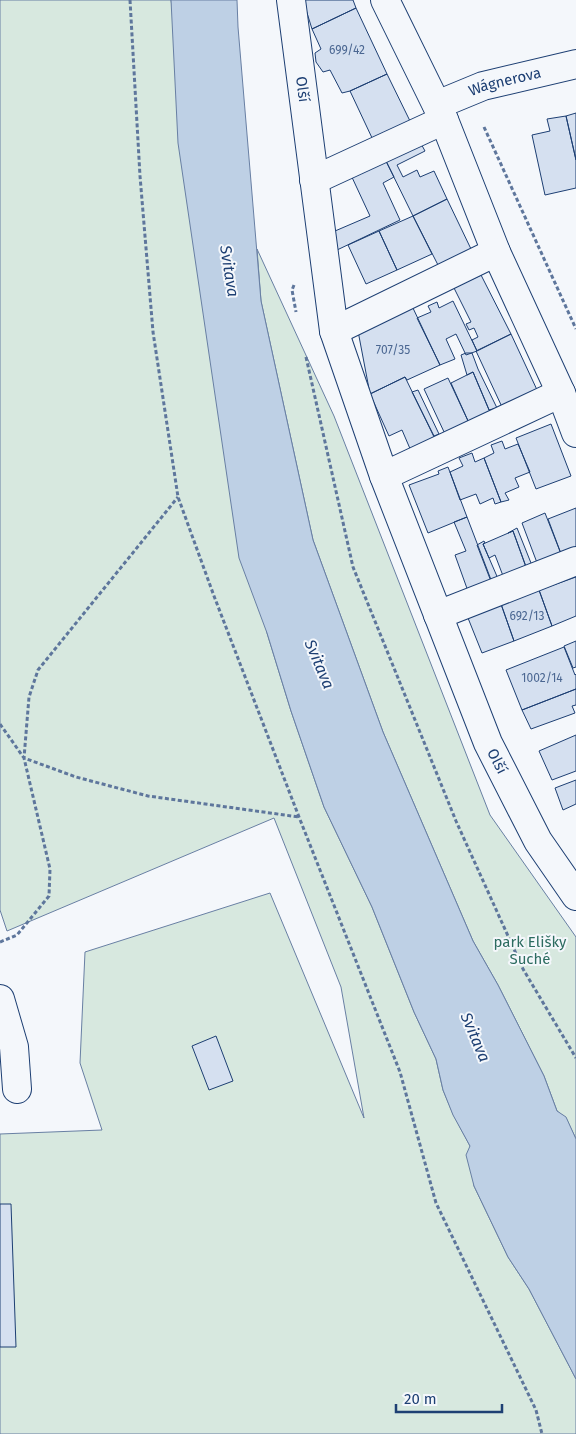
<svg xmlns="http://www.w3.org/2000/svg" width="576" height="1434" viewBox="0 0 576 1434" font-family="'Fira Sans',sans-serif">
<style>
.green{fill:#d7e8df;stroke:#687fa3}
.water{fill:#bed0e5;stroke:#687fa3}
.building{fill:#d5e0f0;stroke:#1d3f73}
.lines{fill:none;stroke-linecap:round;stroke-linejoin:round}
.minor-casing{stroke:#1d3f73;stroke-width:30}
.path{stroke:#5e769c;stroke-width:3;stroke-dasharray:4 2.5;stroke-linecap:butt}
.minor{stroke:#f4f7fb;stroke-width:28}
.labels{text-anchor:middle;stroke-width:4;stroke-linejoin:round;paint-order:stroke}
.number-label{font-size:12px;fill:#4b6792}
.street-label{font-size:15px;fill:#1d3f73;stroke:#f4f7fb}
.park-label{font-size:15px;fill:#2c6c60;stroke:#f4f7fb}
.water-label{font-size:16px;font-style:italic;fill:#1d3f73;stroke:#f4f7fb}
</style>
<rect width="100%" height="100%" fill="#f4f7fb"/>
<path class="green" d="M0 0H171L267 633 291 711 324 807 372 907 414 1012 436 1059 443 1090 453 1114 470 1146 474 1186 508 1257 529 1289 576 1379V1434H0V1134L102 1130 80 1063 85 952 270 893 364 1118 341 987 274 818 7 931 0 910Z
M257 249 334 416 490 815 576 937V1139L566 1118 557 1111 544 1076 498 985 473 941 383 732 313 540 261 301Z"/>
<path class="water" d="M171 0H237L238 27 261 301 313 540 383 732 473 941 498 985 544 1076 557 1111 566 1117 576 1139V1379L529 1289 508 1257 474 1186 466 1155 470 1146 453 1115 443 1090 436 1059 414 1012 372 907 324 807 291 711 267 633 239 558 178 143Z"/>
<path class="building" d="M303 0H353L356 8 312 29Z
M356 8 387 74 350 91 342 93 330 70 323 72 316 62 315 53 321 49 312 29Z
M387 74 410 121 373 140 350 91Z
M576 113V160L566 116Z
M566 116 576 160V188L545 195 532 135 550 131 547 119Z
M419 140 425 151 397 165 403 177 417 170 420 177 434 171 447 199 413 216 384 157Z
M384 157 394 177 383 183 400 220 337 250 335 231 370 216 350 173Z
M447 199 471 249 438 265 413 216Z
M413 216 432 254 397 270 379 231Z
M379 231 397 270 366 284 348 245Z
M481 275 511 334 477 351 472 340 478 337 474 328 469 330 466 324 471 322 454 288Z
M453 301 477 351 466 355 456 334 446 339 455 359 440 365 417 318 431 312 428 306 437 302 439 308Z
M412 306 440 365 407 380 405 377 370 394 358 331Z
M511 334 538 392 502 407 476 351Z
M466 353H472L478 369 497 408 489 410 473 372 467 375 461 355Z
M473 372 490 412 469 423 451 383Z
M405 377 435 439 411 451 402 430 389 436 370 394Z
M448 378 469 423 445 434 424 389Z
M418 390 439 434 434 436 412 392Z
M551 424 571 476 536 489 516 438Z
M502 441 505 449 518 444 530 472 515 478 519 487 505 493 509 500 501 502 484 458 494 453 491 445Z
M472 453 475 462 484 458 501 502 495 504 493 498 480 504 476 494 460 500 450 472 463 466 459 458Z
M448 467 467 517 428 533 409 485 439 474 438 471Z
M576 508V554L563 559 548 519Z
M545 513 563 559 539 568 522 523Z
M467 517 493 585 469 594 455 555 466 551 454 522Z
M517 528 533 568 527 570 513 531 508 533Z
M513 531 528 572 505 581 495 555 489 558 483 544Z
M484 541 485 543 483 544 499 581 492 584 477 545Z
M576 577V616L552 626 539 590Z
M539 590 552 626 514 641 501 604Z
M501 604 514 641 482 653 468 618Z
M576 641V667L573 668 564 646Z
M564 647 575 675 576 674V689L522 710 506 670Z
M576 689V705L572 706 575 713 531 729 522 710Z
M576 735V771L552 780 539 751Z
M576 780V804L563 810 555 788Z
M216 1036 233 1081 209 1090 192 1046Z
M0 1204H11L16 1347H0Z"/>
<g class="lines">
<defs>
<g id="minor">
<path id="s1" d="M291 0 334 331 384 476 488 743 538 841 576 896"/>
<path d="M385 0 444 120 496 252 561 393 576 433"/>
<path id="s2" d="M437 105 483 86 576 64"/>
<path d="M314 180 444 120"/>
<path d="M334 331 496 252"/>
<path d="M384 476 561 393"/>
<path d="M438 615 576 561"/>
<path d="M0 999 14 1047 17 1089"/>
</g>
</defs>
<use href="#minor" class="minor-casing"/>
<path class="path" d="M130 0 140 176 153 332 178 497 214 596 299 817 400 1072 436 1203 536 1410 542 1434
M484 127 576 329
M294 285 292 290 296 312
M306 357 353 567 456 821 494 905 523 969 576 1058
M0 724 24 758 76 777 148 796 299 817
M0 942 17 935 49 896 50 869 24 758 29 697 38 670 178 497"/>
<use href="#minor" class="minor"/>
</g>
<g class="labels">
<g class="number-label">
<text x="347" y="54">699/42</text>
<text x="393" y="354">707/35</text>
<text x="527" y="620">692/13</text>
<text x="542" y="682">1002/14</text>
</g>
<g class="street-label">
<text dy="5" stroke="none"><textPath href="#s2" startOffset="72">Wágnerova</textPath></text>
<text dy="5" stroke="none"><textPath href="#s1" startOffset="90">Olší</textPath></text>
<text dy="5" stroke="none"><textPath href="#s1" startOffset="794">Olší</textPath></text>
</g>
<g class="park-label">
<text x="530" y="947">park Elišky<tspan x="530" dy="17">Suché</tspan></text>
</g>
<g class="water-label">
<text transform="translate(230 271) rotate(81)" y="6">Svitava</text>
<text transform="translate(320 664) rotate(67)" y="6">Svitava</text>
<text transform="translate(476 1037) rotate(67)" y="6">Svitava</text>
</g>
</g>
<path d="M396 1404v8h106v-8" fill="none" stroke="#1d3f73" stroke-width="2.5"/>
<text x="404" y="1404" font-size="15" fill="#1d3f73" stroke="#f4f7fb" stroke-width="4" paint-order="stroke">20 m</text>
</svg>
